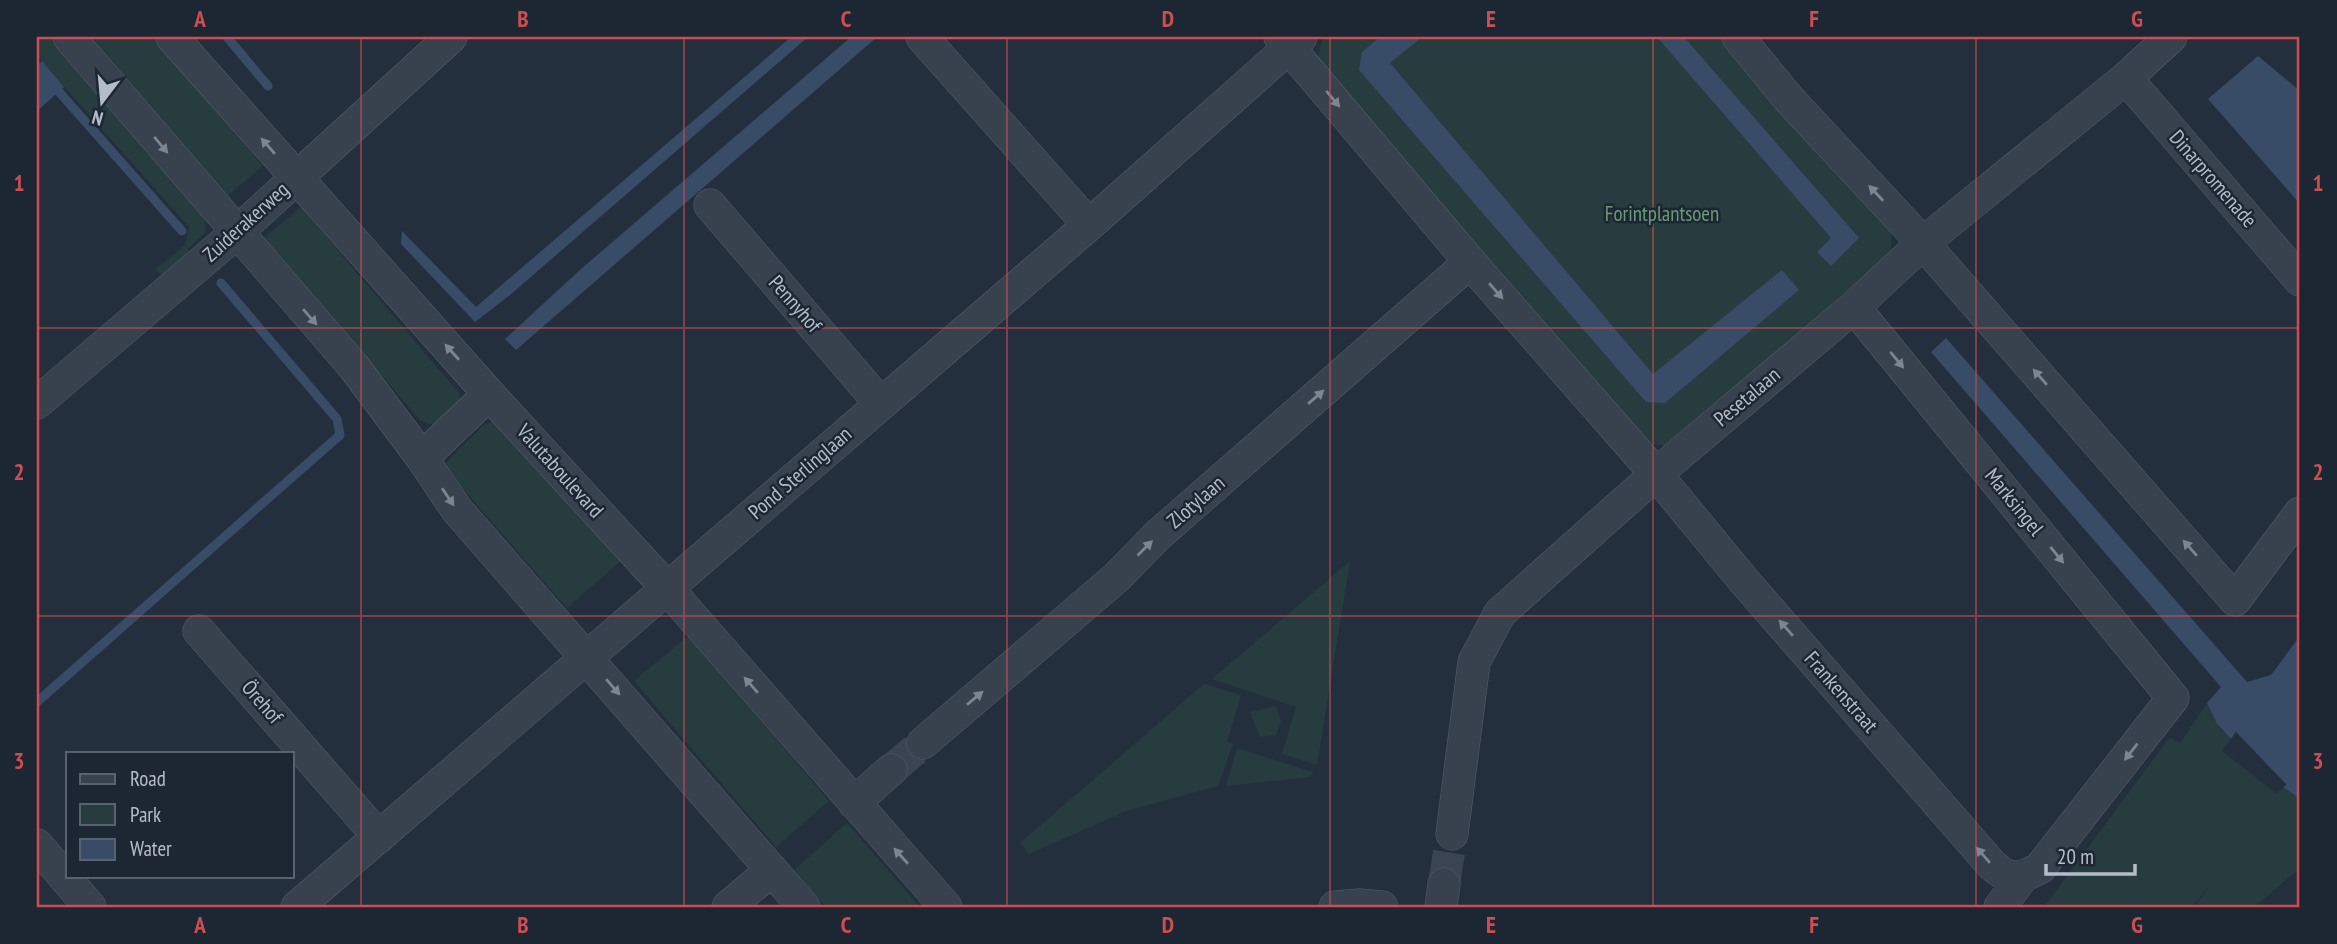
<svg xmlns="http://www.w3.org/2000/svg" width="2337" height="944" viewBox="0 0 2337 944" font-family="'PT Sans Narrow',sans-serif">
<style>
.green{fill:#263c3f}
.water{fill:#394c67}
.pier{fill:#242f3e}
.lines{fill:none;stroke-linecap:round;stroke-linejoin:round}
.stream{stroke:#394c67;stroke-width:9}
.minor-tunnel{stroke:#3a4453;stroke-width:32;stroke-dasharray:32 16;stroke-linecap:butt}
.minor-casing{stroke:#565f6c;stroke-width:33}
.minor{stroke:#38414e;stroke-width:32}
.oneway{fill:#7c8592}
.grid{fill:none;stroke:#ce4d50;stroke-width:2;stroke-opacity:0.55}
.labels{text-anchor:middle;stroke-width:5;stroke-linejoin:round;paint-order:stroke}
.street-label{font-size:21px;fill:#b4bcc9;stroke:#1d2633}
.park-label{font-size:21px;fill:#6b9a76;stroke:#1d2633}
.neatline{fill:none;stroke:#ce4d50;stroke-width:2.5}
.grid-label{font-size:23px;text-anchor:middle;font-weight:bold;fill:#ce4d50}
</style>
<rect width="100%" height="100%" fill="#242f3e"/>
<path class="green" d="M37 37H51L204 216 206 232 188 249 187 256 164 276 155 270 185 245 189 227 37 56Z
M88 37H153L263 166 226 197Z
M1326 37H1726L1891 226V253L1668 446 1641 443 1317 62 1322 40Z
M301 207 458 392 461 400 439 424H428L420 420 272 249 265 237Z
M494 422 623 559 567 608 463 489 446 463 483 425Z
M1350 561 1317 765 1282 754 1296 707 1212 679Z
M688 636 829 801 776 847 634 681Z
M1204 684 1241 695 1227 742 1233 744 1218 786 1126 811 1029 854 1020 843Z
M2207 703 2218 726 2231 739 2222 751 2277 794 2283 787 2300 799V868L2254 907H2194L2211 884 2192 907H2044L2169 738 2180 743Z
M1276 706 1281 722 1276 735 1260 737 1250 712Z
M1237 748 1313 772 1310 777 1226 786Z
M847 823 920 907H826L794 870Z"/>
<path class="water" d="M791 37H808L510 295 475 322 401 244 402 231 476 307Z
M851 37H877L516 350 505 339 581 269Z
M1380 37H1422L1390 63 1653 374 1782 270 1799 290 1665 403 1646 402 1359 70 1362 52Z
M1657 37H1684L1859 238 1831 266 1817 252 1831 238Z
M2258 56 2300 91V204L2208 99Z
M42 61 64 87 37 111V66Z
M1946 338 2247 682 2271 675 2300 636V799L2283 787 2286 785 2236 732 2231 739 2217 724 2207 703 2221 687 1931 352Z"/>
<path class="pier" d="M2236 732 2286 784 2281 790V784L2236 737 2233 742H2229Z"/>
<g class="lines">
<path class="stream" d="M227 37 268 86
M37 67 182 231
M37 702 340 435 337 419 221 283"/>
<path class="minor-tunnel" d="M891 770 923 743
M1444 884 1452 834"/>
<defs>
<path id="minor" d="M69 37 354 367 422 458 457 510 804 907
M172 37 489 394 667 588 946 907
M922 37 1089 225
M1280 37 1470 262 1656 474 1745 582 1992 865C2011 882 2019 879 2040 868L2173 698 1854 307
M1738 37 1789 99 1923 243 2235 600 2300 513
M2126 78 2300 280
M710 205 880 403
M37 403 236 233 451 37
M422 458 489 394
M199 631 379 837
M923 743 1117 577 1158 535 1470 262
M854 803 891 770
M1452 834 1474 662 1500 613 1656 474 1854 307 1923 243 2126 78 2171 37
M37 845 90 907
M297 907 1089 225 1301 37
M728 907 772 870
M1335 907 1359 905 1382 907
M1441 907 1444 884
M2000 907 2022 877"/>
</defs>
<use href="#minor" class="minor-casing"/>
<use href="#minor" class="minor"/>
</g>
<defs><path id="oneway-solid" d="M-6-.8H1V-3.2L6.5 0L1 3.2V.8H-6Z" transform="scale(1.75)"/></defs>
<g class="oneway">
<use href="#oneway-solid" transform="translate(1333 99) rotate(50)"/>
<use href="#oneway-solid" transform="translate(161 145) rotate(50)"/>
<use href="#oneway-solid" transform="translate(268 146) rotate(-131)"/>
<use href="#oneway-solid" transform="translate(1876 193) rotate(-133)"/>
<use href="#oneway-solid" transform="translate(1496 291) rotate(49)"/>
<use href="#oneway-solid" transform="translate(310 317) rotate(49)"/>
<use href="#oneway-solid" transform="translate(452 352) rotate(-132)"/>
<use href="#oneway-solid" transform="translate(1897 360) rotate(51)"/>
<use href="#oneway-solid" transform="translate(2040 377) rotate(-131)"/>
<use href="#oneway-solid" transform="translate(1316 397) rotate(-41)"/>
<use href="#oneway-solid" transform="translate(448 497) rotate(56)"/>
<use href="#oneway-solid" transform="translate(1145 548) rotate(-45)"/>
<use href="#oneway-solid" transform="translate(2190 548) rotate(-131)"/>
<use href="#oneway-solid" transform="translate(2057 555) rotate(51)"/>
<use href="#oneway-solid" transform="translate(1786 628) rotate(-131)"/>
<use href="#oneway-solid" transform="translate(751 685) rotate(-131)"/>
<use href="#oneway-solid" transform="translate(613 687) rotate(49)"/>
<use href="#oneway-solid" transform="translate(975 698) rotate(-40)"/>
<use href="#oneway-solid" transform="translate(2131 752) rotate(128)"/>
<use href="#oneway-solid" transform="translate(1983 855) rotate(-131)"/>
<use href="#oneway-solid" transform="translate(901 856) rotate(-132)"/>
</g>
<path class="grid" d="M361 37V907M684 37V907M1007 37V907M1330 37V907M1653 37V907M1976 37V907M37 328H2300M37 616H2300"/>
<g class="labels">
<g class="street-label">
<text transform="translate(2213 179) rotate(49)" y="7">Dinarpromenade</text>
<text transform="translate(246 222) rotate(-42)" y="7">Zuiderakerweg</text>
<text transform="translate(795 304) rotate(49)" y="7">Pennyhof</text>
<text transform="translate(1747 397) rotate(-40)" y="7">Pesetalaan</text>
<text transform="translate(560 471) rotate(48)" y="7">Valutaboulevard</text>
<text transform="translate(800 473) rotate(-41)" y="7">Pond Sterlinglaan</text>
<text transform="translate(1196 502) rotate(-41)" y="7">Zlotylaan</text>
<text transform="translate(2014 502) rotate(51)" y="7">Marksingel</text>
<text transform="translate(1841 692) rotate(49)" y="7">Frankenstraat</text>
<text transform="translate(262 702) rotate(49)" y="7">Örehof</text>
</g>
<g class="park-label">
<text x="1662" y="221">Forintplantsoen</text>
</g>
</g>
<rect width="2337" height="944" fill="none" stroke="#1d2633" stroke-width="77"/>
<rect x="66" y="752" width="228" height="126" fill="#1d2633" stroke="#59626f" stroke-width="2"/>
<rect x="80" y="774" width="35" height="10" fill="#38414e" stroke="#59626f" stroke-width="2"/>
<text x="130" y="786" font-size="21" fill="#b4bcc9">Road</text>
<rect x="80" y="804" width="35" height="21" fill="#263c3f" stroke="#59626f" stroke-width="2"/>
<text x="130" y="822" font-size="21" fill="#b4bcc9">Park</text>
<rect x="80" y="839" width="35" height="21" fill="#394c67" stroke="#59626f" stroke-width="2"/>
<text x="130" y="856" font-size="21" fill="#b4bcc9">Water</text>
<g transform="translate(102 102) rotate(196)" stroke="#1d2633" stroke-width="5" paint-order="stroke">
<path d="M0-5L12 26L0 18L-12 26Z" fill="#b4bcc9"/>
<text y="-10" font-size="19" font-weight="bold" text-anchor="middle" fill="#b4bcc9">N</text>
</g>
<path d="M2046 864v10h89v-10" fill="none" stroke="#b4bcc9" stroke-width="3.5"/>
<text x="2057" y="864" font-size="21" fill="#b4bcc9" stroke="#1d2633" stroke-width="5" paint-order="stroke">20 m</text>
<rect x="38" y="38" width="2260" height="868" class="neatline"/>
<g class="grid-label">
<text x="200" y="27">A</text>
<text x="523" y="27">B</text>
<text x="846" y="27">C</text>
<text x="1168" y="27">D</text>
<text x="1491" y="27">E</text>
<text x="1814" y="27">F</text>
<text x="2137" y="27">G</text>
<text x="19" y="191">1</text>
<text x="2318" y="191">1</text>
<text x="19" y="480">2</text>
<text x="2318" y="480">2</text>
<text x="19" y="769">3</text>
<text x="2318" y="769">3</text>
<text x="200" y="933">A</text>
<text x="523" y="933">B</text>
<text x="846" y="933">C</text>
<text x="1168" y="933">D</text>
<text x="1491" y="933">E</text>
<text x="1814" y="933">F</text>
<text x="2137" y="933">G</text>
</g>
</svg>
